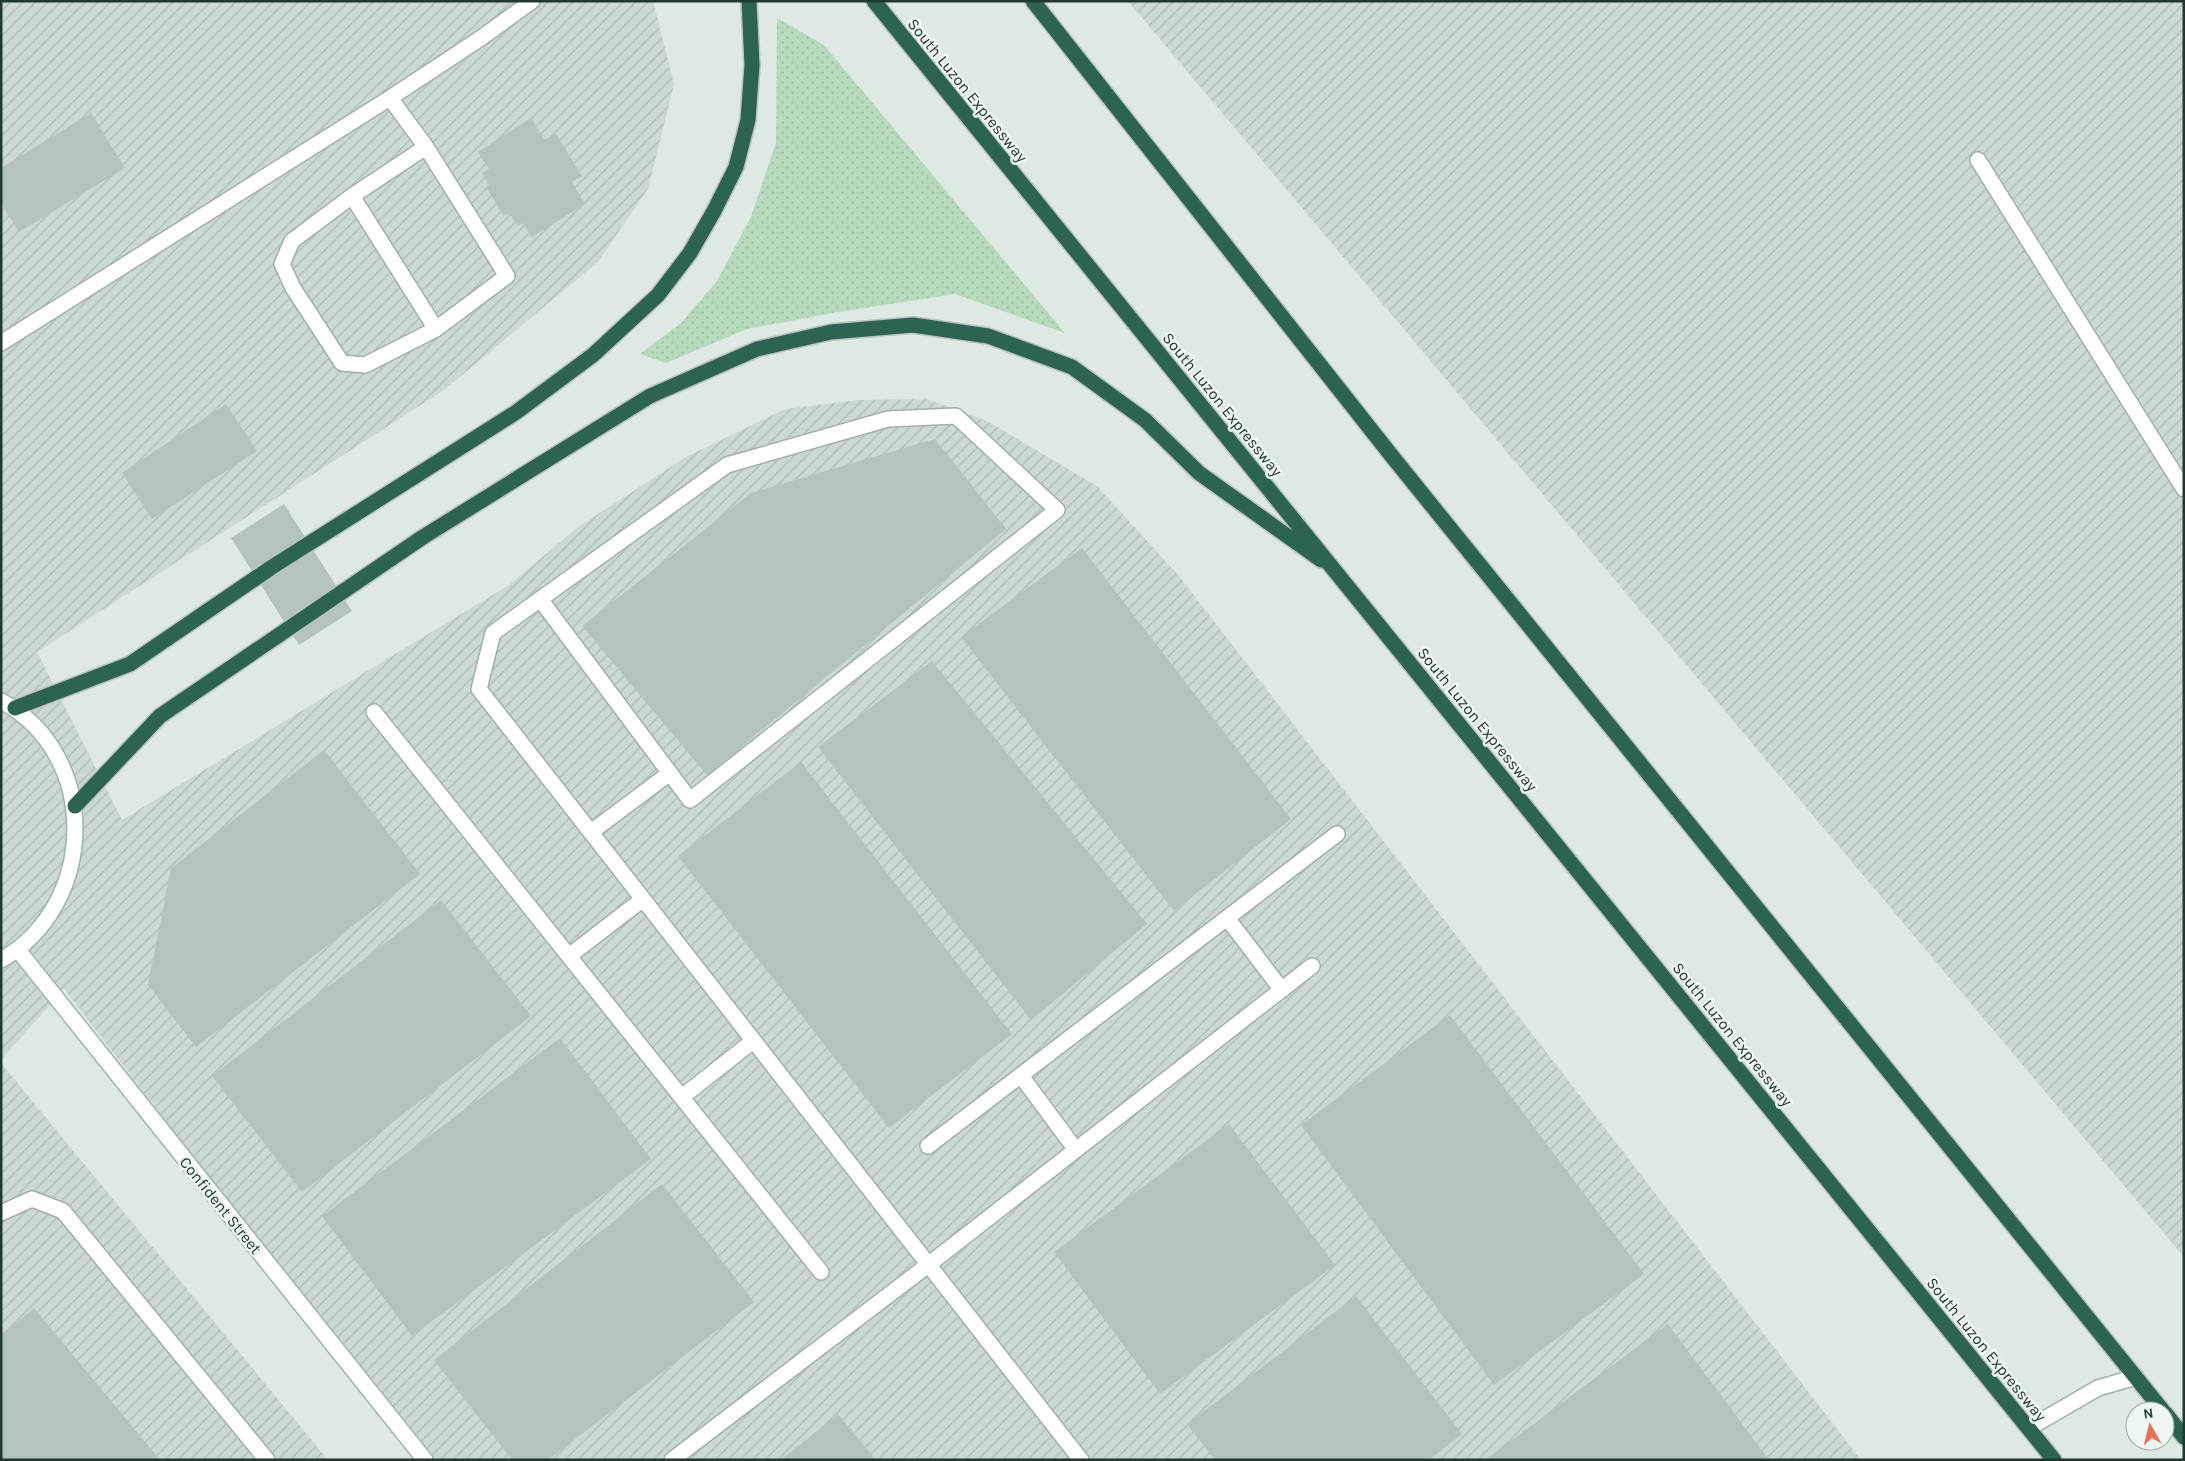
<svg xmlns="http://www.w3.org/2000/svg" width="2185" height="1461" viewBox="0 0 2185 1461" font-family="Karla,sans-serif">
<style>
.industrial{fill:url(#industrial-furrows)}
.grass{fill:url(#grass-dots)}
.building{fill:#b4c4bc}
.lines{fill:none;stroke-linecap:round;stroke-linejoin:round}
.lane-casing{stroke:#a1b0aa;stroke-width:18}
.street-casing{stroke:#a1b0aa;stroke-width:18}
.secondary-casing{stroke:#9eb5aa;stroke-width:18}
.highway-casing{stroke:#bcc3c1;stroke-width:18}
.lane{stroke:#fff;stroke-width:15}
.street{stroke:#fff;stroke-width:15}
.secondary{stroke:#fff;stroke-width:15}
.highway{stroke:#2d6353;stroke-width:15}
.labels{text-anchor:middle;stroke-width:5;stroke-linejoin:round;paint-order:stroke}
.street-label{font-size:16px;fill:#203830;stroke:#eef6f1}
</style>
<defs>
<pattern id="industrial-furrows" width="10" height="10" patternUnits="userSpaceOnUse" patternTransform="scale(1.25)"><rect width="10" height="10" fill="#ccd9d2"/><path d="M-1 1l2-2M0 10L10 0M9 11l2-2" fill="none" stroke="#afbbb5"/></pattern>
<pattern id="grass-dots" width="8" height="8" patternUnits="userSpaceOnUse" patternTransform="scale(1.25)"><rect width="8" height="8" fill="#b7dabd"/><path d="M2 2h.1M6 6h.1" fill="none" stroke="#9dbca3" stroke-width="1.8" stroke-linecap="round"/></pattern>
</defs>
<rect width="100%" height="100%" fill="#dee9e3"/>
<path class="industrial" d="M1 1H653L674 84 648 189 598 262 444 390 37 652 122 820 509 585 578 527 686 457 785 409 858 400 927 399 987 421 1097 486 1179 576 1861 1460H428L64 989 1 1060Z
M1128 1H2184V1257Z
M1 1063 328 1460H1Z"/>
<path class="grass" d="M777 18 824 45 1065 333 955 294 833 313 747 329 666 363 640 354 681 323 717 281 751 217 776 143Z"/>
<path class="building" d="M91 113 125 168 19 232 1 203V168Z
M531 118 545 140 556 134 582 176 572 182 585 204 532 237 523 223 518 226 509 213 504 216 486 187 489 185 482 173 489 169 478 152Z
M226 404 257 451 152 519 122 473Z
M935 439 1006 529 707 775 582 626 751 493Z
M284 504 352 611 299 645 231 538Z
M1082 548 1291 819 1174 911 961 637Z
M932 661 1147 924 1031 1020 818 747Z
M324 750 420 874 196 1047 148 985 171 868Z
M801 762 1012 1034 889 1128 678 856Z
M441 900 531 1016 302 1192 212 1076Z
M1450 1015 1644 1274 1494 1385 1301 1125Z
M560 1038 651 1159 412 1336 322 1216Z
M1229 1124 1335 1265 1160 1394 1054 1252Z
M662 1184 754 1302 548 1460H512L434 1360Z
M1356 1296 1462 1434 1429 1460H1215L1187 1424Z
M34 1308 160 1460H1V1335Z
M1668 1324 1769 1460H1485Z
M838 1414 876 1460H781Z"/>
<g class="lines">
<defs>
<path id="lane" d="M390 98 426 147 507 276 436 329 365 365 342 363 293 288 282 264 292 241 352 196 426 147
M1978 160 2184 489
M352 196 436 329
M540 599 690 800 1057 510 956 416 888 419 727 465 493 633 479 689 1081 1460
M374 712 821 1272
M591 832 670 773
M1227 918 1282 990
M569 956 643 899
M1021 1076 1076 1150
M682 1097 753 1041
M928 1146 1337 834
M1 1213 32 1199 63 1211 267 1460
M2029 1428 2098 1388 2136 1377
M672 1460 928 1265 1312 966"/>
<path id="street" d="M1 343 390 98 481 38 532 1"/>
<path id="secondary" d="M1 701C101 754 98 905 1 960
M18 950 425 1460"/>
<path id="highway" d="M874 1 2054 1460
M1033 1 1391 455 2163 1411
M15 708 130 664 272 567 515 413 593 355 658 295 690 253 714 211 736 167 748 120 752 65 749 1
M75 806 160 716 423 537 650 396 757 349 831 332 913 325 988 336 1072 367 1145 420 1199 473 1321 560
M2165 1413 2184 1437"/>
</defs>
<use href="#lane" class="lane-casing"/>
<use href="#street" class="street-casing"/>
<use href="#secondary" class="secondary-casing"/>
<use href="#highway" class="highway-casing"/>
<use href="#lane" class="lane"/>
<use href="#street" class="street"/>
<use href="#secondary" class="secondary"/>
<use href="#highway" class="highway"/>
</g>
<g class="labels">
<g class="street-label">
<text transform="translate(968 90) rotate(51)" y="6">South Luzon Expressway</text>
<text transform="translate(1223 404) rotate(51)" y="6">South Luzon Expressway</text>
<text transform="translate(1478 719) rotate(51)" y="6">South Luzon Expressway</text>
<text transform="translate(1733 1034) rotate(51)" y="6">South Luzon Expressway</text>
<text transform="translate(221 1205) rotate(51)" y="6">Confident Street</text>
<text transform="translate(1987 1349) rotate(51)" y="6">South Luzon Expressway</text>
</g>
</g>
<rect width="2185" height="1461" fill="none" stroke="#203830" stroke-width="5"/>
<g transform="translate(2150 1426) rotate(352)"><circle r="24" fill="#eef6f1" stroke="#9caaa4"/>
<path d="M0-4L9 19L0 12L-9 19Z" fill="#ee6f58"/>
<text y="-8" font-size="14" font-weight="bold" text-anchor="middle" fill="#203830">N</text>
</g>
</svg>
